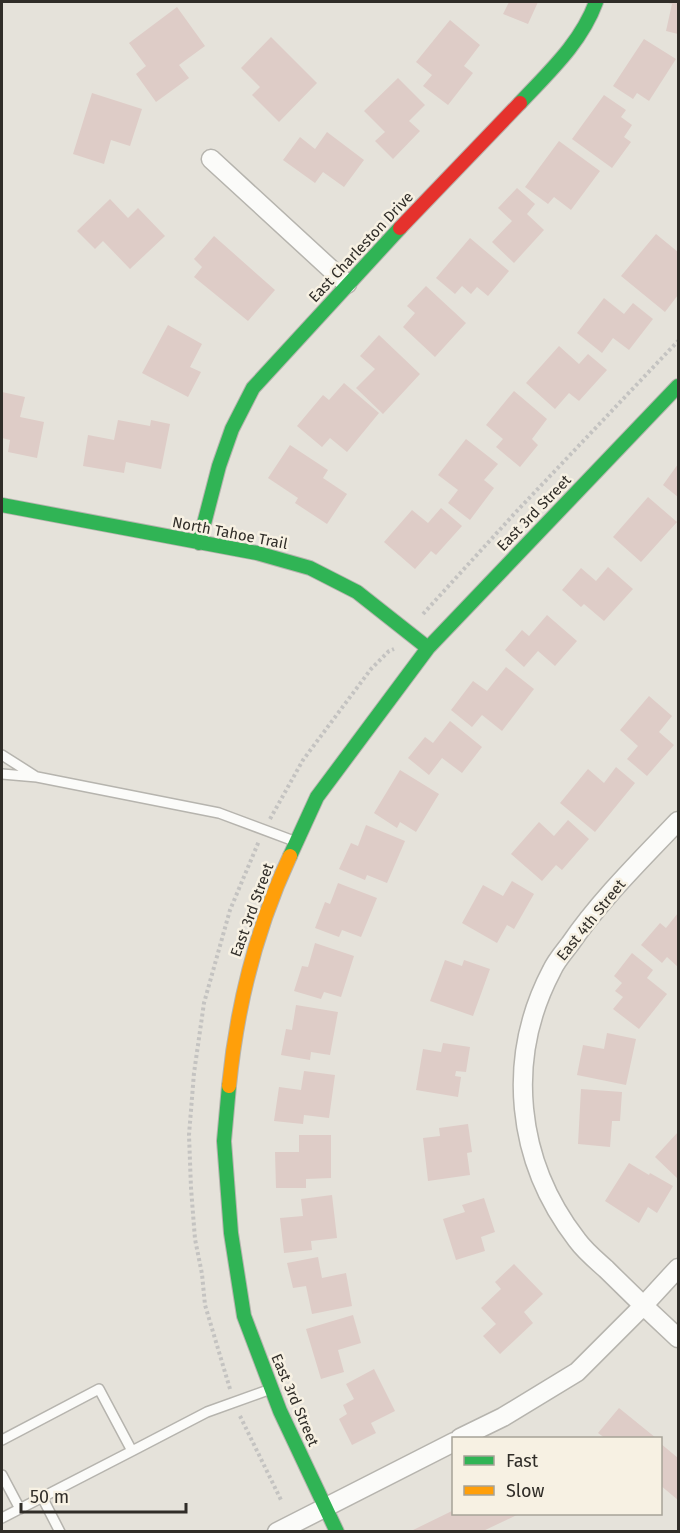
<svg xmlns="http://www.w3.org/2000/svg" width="680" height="1533" viewBox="0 0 680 1533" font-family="'Fira Sans',sans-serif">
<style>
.building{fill:#deccc7}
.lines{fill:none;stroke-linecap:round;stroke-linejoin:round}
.lane-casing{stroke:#b6b4ae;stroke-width:12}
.street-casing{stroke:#b6b4ae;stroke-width:21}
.fast-casing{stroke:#b6b4ae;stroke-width:16}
.slow-casing{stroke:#b6b4ae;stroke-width:16}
.jam-casing{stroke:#b6b4ae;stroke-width:16}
.path{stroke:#c4c3c1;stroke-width:4;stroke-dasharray:3 3;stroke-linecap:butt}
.lane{stroke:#fbfbf9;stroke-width:9}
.street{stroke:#fbfbf9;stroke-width:18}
.fast{stroke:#30b455;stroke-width:14}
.slow{stroke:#ff9f0a;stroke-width:14}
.jam{stroke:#e5322d;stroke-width:14}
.labels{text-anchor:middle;stroke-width:5;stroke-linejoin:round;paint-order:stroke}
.street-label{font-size:15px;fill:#302d28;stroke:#f7f1e3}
</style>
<rect width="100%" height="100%" fill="#e5e2da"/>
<path class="building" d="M509 2H538L528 24 503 14Z
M665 2H678V34L666 31 672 4Z
M177 7 205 46 179 65 189 78 156 102 136 74 146 66 129 43Z
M450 20 480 45 464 66 473 73 448 105 423 86 432 75 416 62Z
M271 37 317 83 279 122 252 95 260 87 241 68Z
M644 39 676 59 649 101 637 93 633 99 613 86Z
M398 78 425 105 409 121 420 131 393 159 375 141 385 132 364 111Z
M92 93 142 109 130 146 111 140 104 164 73 154Z
M604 95 626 110 621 117 632 125 624 137 631 142 612 168 572 139Z
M327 132 364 160 344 187 323 172 315 183 283 160 300 137 315 149Z
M559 141 600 171 571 210 554 197 548 204 525 187Z
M517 188 535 204 527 214 544 230 514 263 492 242 512 221 498 208Z
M110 199 128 218 138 208 165 236 130 269 103 241 95 249 77 231Z
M656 234 678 252V295L665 312 621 276Z
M214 236 275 290 248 321 194 277 202 267 194 259Z
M470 238 509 271 488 296 477 287 471 294 462 286 455 294 436 278Z
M426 286 466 323 435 357 403 327 415 313 407 306Z
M604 298 624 314 633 303 653 319 629 350 613 338 602 353 577 333Z
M168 325 202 344 190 367 201 372 188 397 142 373Z
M379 335 420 374 383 414 356 388 375 369 360 356Z
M559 346 579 364 588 354 607 370 579 401 569 393 555 409 526 383Z
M344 383 379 413 347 452 330 438 322 447 297 426 323 395 329 400Z
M514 391 547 419 532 439 538 445 520 467 496 447 503 439 486 425Z
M2 392 25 397 20 417 44 422 37 458 8 452 10 440 2 438Z
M118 420 150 426 151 420 170 424 161 469 126 462 124 473 83 466 88 435 114 440Z
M466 439 498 464 484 480 494 488 470 520 448 503 458 490 438 475Z
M290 445 328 470 323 478 347 494 327 524 295 503 298 498 268 478Z
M678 464V497L663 485Z
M648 497 677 522 641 562 613 537Z
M441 508 462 526 436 555 431 551 415 569 384 542 412 510 428 523Z
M608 567 633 589 604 621 584 604 581 607 562 590 581 568 596 581Z
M547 615 577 641 555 666 538 651 524 667 505 650 522 630 529 636Z
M506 667 534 689 502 731 482 715 472 727 451 710 473 681 487 691Z
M649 696 672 716 659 732 674 745 647 776 627 759 638 746 620 730Z
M450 721 482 747 462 773 442 758 429 775 408 758 425 737 433 743Z
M616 767 635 783 595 832 560 803 588 769 604 783Z
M400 770 439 794 416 832 400 822 397 828 374 813Z
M568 820 589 839 562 870 556 865 542 881 511 854 539 822 554 836Z
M366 825 405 841 387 883 367 875 365 880 339 869 351 843 358 846Z
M512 881 534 894 514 929 507 925 497 943 462 923 483 885 503 896Z
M338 883 377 898 361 937 342 930 339 937 315 928 325 902 330 904Z
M678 913V967L667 957 662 963 641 945 660 923 666 928Z
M315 943 354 956 341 997 324 992 321 999 294 991 302 966 308 967Z
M632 953 653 970 647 978 667 994 639 1029 613 1009 623 997 615 991 622 983 614 976Z
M445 960 462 966 464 960 490 969 473 1016 430 1001Z
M296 1005 338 1012 330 1055 311 1052 310 1060 281 1055 286 1029 292 1030Z
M607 1033 636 1039 626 1085 577 1075 583 1045 604 1049Z
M443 1043 470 1047 466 1072 456 1071 455 1076 461 1077 458 1097 416 1090 423 1049 441 1052Z
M304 1071 335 1075 329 1118 304 1115 303 1124 274 1121 279 1087 301 1090Z
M581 1089 622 1092 620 1121H612L610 1147 578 1144Z
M468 1124 472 1152 467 1153 470 1175 428 1181 423 1138 440 1136 439 1128Z
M678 1132V1179L655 1157Z
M299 1135H331V1178L306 1179V1188H276L275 1152H299Z
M629 1163 649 1175 650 1173 673 1186 657 1213 648 1207 639 1223 605 1201Z
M332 1195 337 1238 311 1241 312 1250 284 1253 280 1218 303 1216 301 1199Z
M484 1198 495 1232 481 1237 485 1251 456 1260 443 1219 465 1212 462 1205Z
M318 1257 322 1278 346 1273 352 1306 312 1314 306 1286 293 1288 287 1263Z
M514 1264 543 1294 524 1312 533 1323 500 1354 483 1336 496 1324 481 1308 501 1289 495 1282Z
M353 1315 361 1343 338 1350 344 1372 321 1379 306 1329Z
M374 1369 395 1411 371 1423 376 1433 352 1445 339 1419 347 1414 343 1405 354 1399 346 1384Z
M619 1408 656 1438H605L598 1433Z
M660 1443 678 1458V1500L660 1485Z
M454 1510V1514H519L481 1532H409Z"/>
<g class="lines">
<defs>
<path id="lane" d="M2 755 35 776
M2 774 37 777 219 813 294 841
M2 1440 99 1389 132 1451 207 1412 271 1389
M2 1475 20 1509
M42 1497 60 1532
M2 1518 132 1451"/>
<path id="street" d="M211 159 347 284
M678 821C641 860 601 899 570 944 564 952 556 961 552 970 505 1059 516 1161 577 1240 585 1251 596 1260 606 1269 630 1293 654 1316 678 1338
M460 1438 503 1417 577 1372 643 1306 678 1268
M277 1532 454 1442"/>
<path id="fast" d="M520 103C549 72 581 43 596 2
M2 505 257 553 310 568 357 592 428 648
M199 543 219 466 232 429 253 388 400 228
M290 856 317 797 428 648 678 386
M229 1086 224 1141 231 1233 244 1316 280 1411 337 1532"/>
<path id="slow" d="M229 1086C237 1005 255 931 290 856"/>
<path id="jam" d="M400 228 520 103"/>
</defs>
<use href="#lane" class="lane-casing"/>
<use href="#street" class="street-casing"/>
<use href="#fast" class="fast-casing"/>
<use href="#slow" class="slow-casing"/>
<use href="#jam" class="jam-casing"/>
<path class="path" d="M423 614 515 513 678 341
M270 819 303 760 371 669 389 651 394 649
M230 1389 205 1305 202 1274 195 1239 191 1188 189 1135 194 1073 204 1003 230 910 259 841
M240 1416 282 1502"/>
<use href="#lane" class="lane"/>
<use href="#street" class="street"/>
<use href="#fast" class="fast"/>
<use href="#slow" class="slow"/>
<use href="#jam" class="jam"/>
</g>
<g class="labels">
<g class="street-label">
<text transform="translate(361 247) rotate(-47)" y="5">East Charleston Drive</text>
<text transform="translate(534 513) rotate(-46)" y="5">East 3rd Street</text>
<text transform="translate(230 533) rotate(11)" y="5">North Tahoe Trail</text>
<text transform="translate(252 910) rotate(-70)" y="5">East 3rd Street</text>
<text transform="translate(591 920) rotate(-51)" y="5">East 4th Street</text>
<text transform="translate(295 1400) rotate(67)" y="5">East 3rd Street</text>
</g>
</g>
<rect width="680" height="1533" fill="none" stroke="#302d28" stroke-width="6"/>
<rect x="452" y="1437" width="210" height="78" fill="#f7f1e3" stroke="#a7a398" stroke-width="1.5"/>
<rect x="464" y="1456" width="30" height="9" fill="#30b455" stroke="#a7a398" stroke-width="1.5"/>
<text x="506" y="1467" font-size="18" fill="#302d28">Fast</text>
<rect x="464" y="1486" width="30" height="9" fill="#ff9f0a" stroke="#a7a398" stroke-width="1.5"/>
<text x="506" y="1497" font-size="18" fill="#302d28">Slow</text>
<path d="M21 1503v9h165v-9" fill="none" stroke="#302d28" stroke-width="3"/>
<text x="30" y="1503" font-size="18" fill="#302d28" stroke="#f7f1e3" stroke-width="4.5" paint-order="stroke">50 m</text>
</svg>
